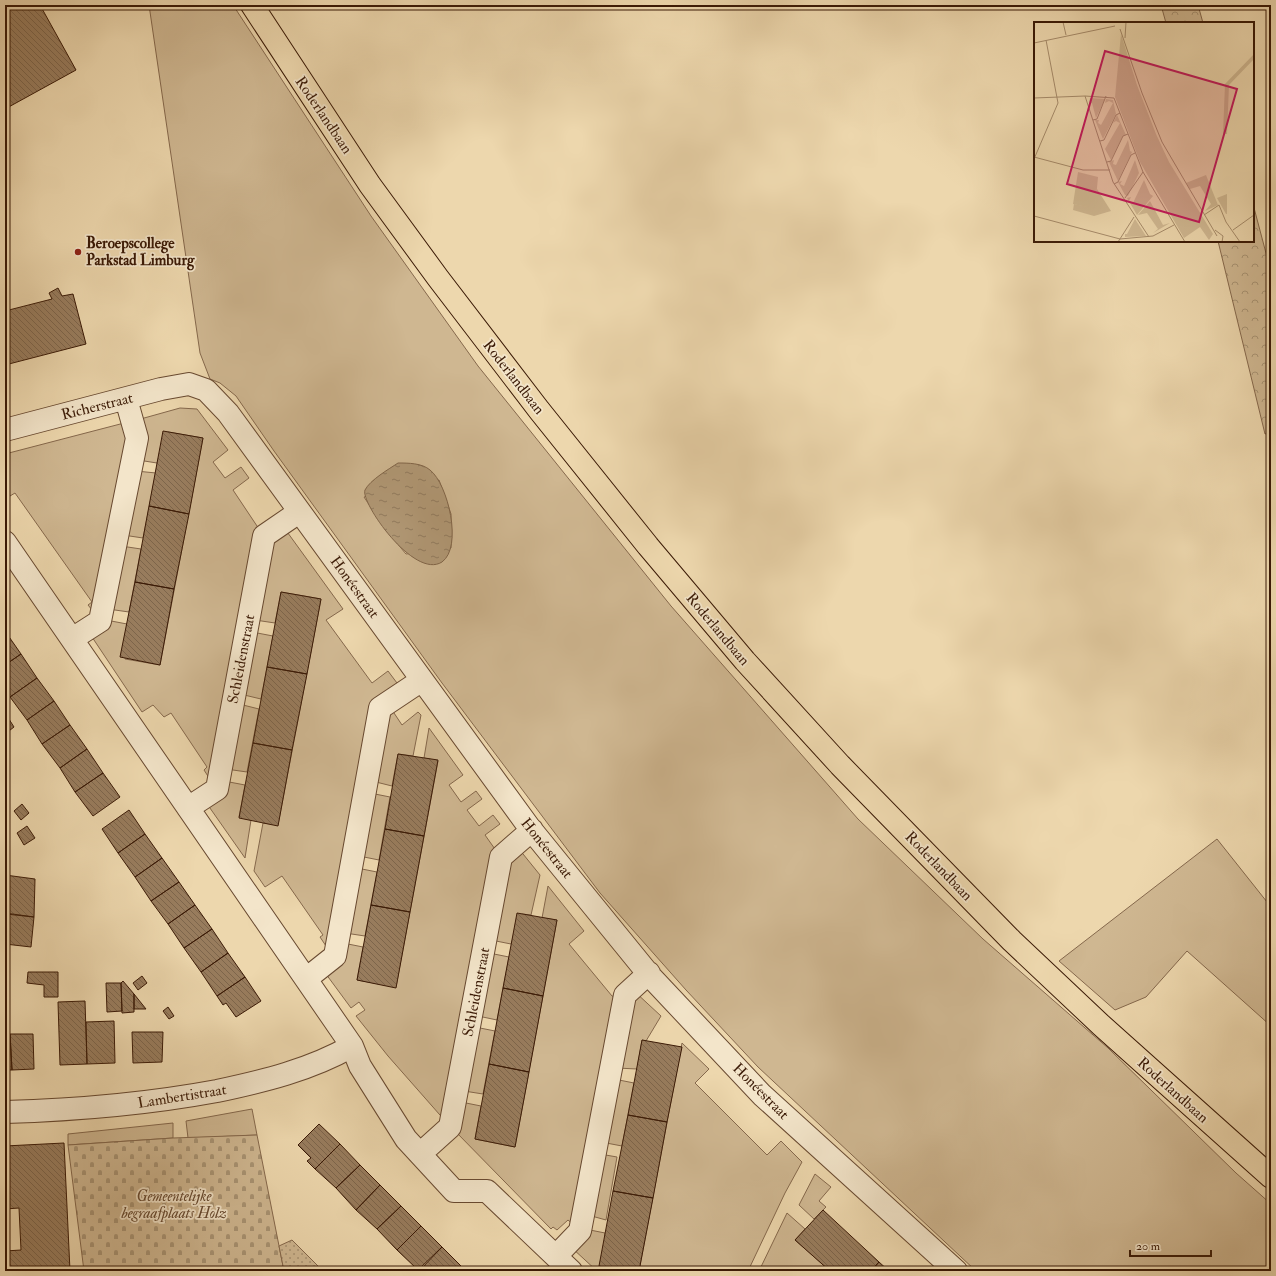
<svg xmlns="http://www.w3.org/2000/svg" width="1276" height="1276" viewBox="0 0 1276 1276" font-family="'IM FELL Double Pica',serif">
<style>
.grass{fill:#cfb791;stroke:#85684c;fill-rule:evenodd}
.forest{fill:url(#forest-crowns);stroke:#85684c}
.cemetery{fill:url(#cemetery-stones);stroke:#85684c}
.park{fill:url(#park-dots);stroke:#85684c}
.water{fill:url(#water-ripples);stroke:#816548}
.building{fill:url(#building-back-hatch);stroke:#3b1a06}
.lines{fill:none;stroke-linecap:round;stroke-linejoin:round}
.street-casing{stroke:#684930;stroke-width:24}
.primary-casing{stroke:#3b1a06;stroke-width:24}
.street{stroke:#f3e5ca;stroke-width:22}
.primary{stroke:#edd7ad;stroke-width:22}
.poi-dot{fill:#8f2418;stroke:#f3e5ca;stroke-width:1.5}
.labels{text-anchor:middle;stroke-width:3.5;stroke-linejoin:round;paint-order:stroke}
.street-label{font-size:15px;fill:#3b1a06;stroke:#f3e5ca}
.poi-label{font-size:15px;font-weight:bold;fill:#3b1a06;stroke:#f3e5ca;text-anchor:start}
.park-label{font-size:15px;font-style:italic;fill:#674930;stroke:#f3e5ca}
.inset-road{fill:none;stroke:#a68b6a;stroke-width:1}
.view{fill:#c2185b;fill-opacity:0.15;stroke:#c2185b;stroke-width:2}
.inset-edge{fill:none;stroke:#3b1a06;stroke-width:2}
</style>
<defs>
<pattern id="forest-crowns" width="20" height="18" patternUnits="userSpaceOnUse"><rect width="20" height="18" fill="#cfb791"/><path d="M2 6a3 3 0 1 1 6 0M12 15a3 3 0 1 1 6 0" fill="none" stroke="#a99474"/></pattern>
<pattern id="cemetery-stones" width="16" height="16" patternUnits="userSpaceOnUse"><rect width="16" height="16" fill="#cfb791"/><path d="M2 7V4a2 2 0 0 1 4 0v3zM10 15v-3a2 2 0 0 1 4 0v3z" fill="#a99474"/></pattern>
<pattern id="park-dots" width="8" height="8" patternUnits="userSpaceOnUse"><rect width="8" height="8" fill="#cfb791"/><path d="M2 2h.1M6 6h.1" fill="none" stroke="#a99474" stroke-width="1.8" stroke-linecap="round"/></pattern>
<pattern id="water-ripples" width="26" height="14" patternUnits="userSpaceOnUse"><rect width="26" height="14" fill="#b09774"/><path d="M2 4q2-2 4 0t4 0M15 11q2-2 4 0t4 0" fill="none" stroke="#907a5d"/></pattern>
<pattern id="building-back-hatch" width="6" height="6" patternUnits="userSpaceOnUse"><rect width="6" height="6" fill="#987c5d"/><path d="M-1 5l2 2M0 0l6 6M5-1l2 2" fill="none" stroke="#7d654b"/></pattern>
</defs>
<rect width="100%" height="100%" fill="#edd7ad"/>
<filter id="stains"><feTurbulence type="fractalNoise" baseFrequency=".005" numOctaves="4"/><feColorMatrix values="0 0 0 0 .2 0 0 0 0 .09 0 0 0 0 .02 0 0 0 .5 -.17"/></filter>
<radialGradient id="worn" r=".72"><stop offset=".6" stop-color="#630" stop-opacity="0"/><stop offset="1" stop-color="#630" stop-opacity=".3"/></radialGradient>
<path class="grass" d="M149 5H233L371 216 478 366 671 606 858 819 983 939 1108 1048 1236 1173 1271 1204V1271H976L758 1067 686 990 600 893 442 683 274 451 236 396 220 383 210 379 200 353ZM439 480 451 514V548L406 554 386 530 364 497Z
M180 408 197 409 228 450 213 462 225 478 241 467 249 478 233 490 261 532 213 784 204 770 207 767 171 713 164 717 153 705 142 712 90 634 106 620 127 624 125 659 160 665 203 438 168 432 157 463 138 460 137 420Z
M128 422 132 435 97 616 88 605 92 602 15 493 5 499V454Z
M136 471 156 473 143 538 123 535Z
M285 529 343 609 326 620 372 683 388 671 400 687 375 705 330 952 320 937 323 935 282 876 265 887 254 871 263 823 278 825 321 599 281 592 275 623 255 620 270 539Z
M121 546 141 549 129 612 108 609Z
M252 632 273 636 261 699 240 694Z
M239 704 259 709 247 772 226 769Z
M390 707 402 725 418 712 421 715 413 756 398 754 392 786 372 781Z
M429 728 463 775 449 785 461 802 476 791 482 799 467 810 479 826 493 815 500 824 485 835 497 852 447 1123 388 1056 356 1016 365 1010 359 1002 351 1008 323 970 343 943 363 947 357 980 396 987 438 761 424 758Z
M224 781 245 785 239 817 251 820 245 858 205 801Z
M370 793 390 797 379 860 359 856Z
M1217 839 1271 907V1026L1187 951 1146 997 1115 1010 1059 961Z
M519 849 540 875 531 915 522 914 511 944 491 940 506 860Z
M357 868 377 872 365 936 345 933Z
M548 886 584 931 569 944 612 996 615 997 575 1226 568 1220 557 1230 553 1227 551 1229 455 1131 461 1102 481 1106 475 1139 515 1147 557 920 542 918Z
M489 953 509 957 497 1020 478 1016Z
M634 991 661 1016 646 1041 642 1040 637 1069 617 1068Z
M475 1027 495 1031 483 1094 464 1091Z
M682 1043 709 1069 695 1083 767 1155 781 1141 802 1162 785 1193 748 1271H639Z
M614 1079 634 1083 622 1146 601 1142Z
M252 1109 257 1135 188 1138 186 1121Z
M173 1123V1138L68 1145V1134Z
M600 1154 617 1157 606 1220 588 1215Z
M815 1174 831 1187 819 1201 826 1207 814 1219 799 1205Z
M787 1213 805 1229 795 1240 830 1271H759Z
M585 1229 605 1233 604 1267 623 1271H597L572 1248Z"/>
<path class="forest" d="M1161 5H1198L1203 23H1166Z
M1253 204 1271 272V432L1265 434 1218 241H1253Z"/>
<path class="cemetery" d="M257 1135 284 1271H84L68 1145 173 1138Z"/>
<path class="park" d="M292 1240 323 1271H284L279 1246Z"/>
<path class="water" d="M398 463C408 463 422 463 430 470 448 484 463 547 442 562 414 580 360 502 365 490 370 480 389 469 398 463Z"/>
<path class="building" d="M5 5H40L76 70 5 109Z
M58 288 62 296 73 294 86 344 5 365V311L52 299 49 293Z
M163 431 203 438 189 514 149 506Z
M149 506 189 514 174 589 135 582Z
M135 582 174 589 160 665 120 657Z
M281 592 321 599 307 674 267 667Z
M5 631 21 654 5 665Z
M21 654 37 678 10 697 5 690V665Z
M267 667 307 674 292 750 253 743Z
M37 678 54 701 27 720 10 697Z
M54 701 70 725 42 744 27 720Z
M7 716 14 727 5 734V717Z
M70 725 87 749 60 768 42 744Z
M253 743 292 750 278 826 239 818Z
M87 749 103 773 75 792 60 768Z
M398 754 438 760 424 836 385 829Z
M103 773 120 797 93 816 75 792Z
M22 804 29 813 21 820 14 811Z
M129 810 145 834 118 853 102 829Z
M27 826 35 838 24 845 17 833Z
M385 829 424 836 410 912 371 905Z
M145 834 162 858 135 877 118 853Z
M162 858 179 882 151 901 135 877Z
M5 875 35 879 34 917 5 913Z
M179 882 195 905 168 924 151 901Z
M195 905 212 929 184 948 168 924Z
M371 905 410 912 396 988 357 980Z
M517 913 557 920 543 996 503 988Z
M6 914 34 917 31 947 5 944Z
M212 929 228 953 201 972 184 948Z
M228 953 245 977 217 996 201 972Z
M28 972H58V997H44V985L27 983Z
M142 976 147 983 138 990 133 983Z
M245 977 261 1001 236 1017 226 1003 223 1005 217 996Z
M123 981 134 994V1012L122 1013 121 983Z
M106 983H121L122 1011 107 1012Z
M503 988 543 996 529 1072 489 1064Z
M134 994 146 1009H134Z
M85 1001 87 1064 60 1065 58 1002Z
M168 1007 174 1016 169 1019 163 1011Z
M114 1021 115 1063 87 1064 86 1022Z
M132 1032H163L162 1062 133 1063Z
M5 1034H10L12 1070H5Z
M10 1034H33L34 1069 12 1070Z
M642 1040 682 1047 667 1122 628 1115Z
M489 1064 529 1072 515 1147 475 1139Z
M628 1115 667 1122 653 1198 613 1191Z
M319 1124 340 1144 315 1169 307 1161 311 1158 298 1145Z
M64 1143 70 1271H5V1251L21 1250 19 1208 5 1209V1146Z
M340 1144 360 1165 336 1188 315 1169Z
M360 1165 380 1185 356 1210 336 1188Z
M380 1185 401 1206 377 1229 356 1210Z
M613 1191 653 1198 639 1271H623L599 1266Z
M401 1206 421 1226 397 1250 377 1229Z
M823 1210 879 1262 871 1271H830L795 1240Z
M421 1226 442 1247 418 1270 397 1250Z
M442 1247 462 1267 458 1271H419Z
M879 1262 889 1271H871Z"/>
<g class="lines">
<defs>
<path id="street" d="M5 430 161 389 189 384 206 390 228 413 529 827 651 977 762 1095 956 1271
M5 542 352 1046 360 1066 406 1139 454 1191H487L571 1271
M72 639 100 621 137 438 126 399
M188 808 217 789 264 536 299 512
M306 979 335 956 380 708 422 680
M5 1112C76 1110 147 1104 217 1091 264 1081 310 1070 352 1046
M420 1154 450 1127 501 857 532 830
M556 1256 580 1231 625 995 649 973"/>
<path id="primary" d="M252 5 370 185 438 278 539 410 648 546 745 661 840 765 1012 941 1101 1025 1271 1177"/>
</defs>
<use href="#street" class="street-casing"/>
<use href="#primary" class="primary-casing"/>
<use href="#street" class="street"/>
<use href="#primary" class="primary"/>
</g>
<circle class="poi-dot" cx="78" cy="252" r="4"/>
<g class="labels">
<g class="street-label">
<text transform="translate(324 115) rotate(56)" y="5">Roderlandbaan</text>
<text transform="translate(514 377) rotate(52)" y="5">Roderlandbaan</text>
<text transform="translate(97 406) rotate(-14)" y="5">Richerstraat</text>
<text transform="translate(355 587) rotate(54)" y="5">Honéestraat</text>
<text transform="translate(718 629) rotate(50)" y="5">Roderlandbaan</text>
<text transform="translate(241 659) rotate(-79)" y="5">Schleidenstraat</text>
<text transform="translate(547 848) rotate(51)" y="5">Honéestraat</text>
<text transform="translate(939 866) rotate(46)" y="5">Roderlandbaan</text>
<text transform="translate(476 992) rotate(-79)" y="5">Schleidenstraat</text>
<text transform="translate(1173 1090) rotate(42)" y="5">Roderlandbaan</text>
<text transform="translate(761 1091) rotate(45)" y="5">Honéestraat</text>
<text transform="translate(182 1096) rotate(-9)" y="5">Lambertistraat</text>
</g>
<g class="poi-label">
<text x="86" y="248">Beroepscollege<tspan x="86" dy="17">Parkstad Limburg</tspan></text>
</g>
<g class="park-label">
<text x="174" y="1201">Gemeentelijke<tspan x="174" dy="17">begraafplaats Holz</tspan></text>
</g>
</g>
<g transform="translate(1034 22)">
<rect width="220" height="220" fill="#edd7ad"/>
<path d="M87 12 103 63 122 112 135 140 179 212 175 218 166 205 150 216 106 140 81 75ZM56 76 71 77 62 96 58 81 55 82ZM72 77 79 78 82 92 69 117 61 98H65L64 101 67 103 79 81 75 79 71 81ZM83 93 92 113 89 114 77 138 71 127 86 101 82 99 79 101ZM94 118 96 129 98 130 84 159 75 140 80 138 79 142 82 143ZM101 138 105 151 94 174 91 173 84 160 88 159 86 162 90 164ZM172 153 184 183 171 189 177 182 166 164 156 167 152 161ZM110 158 116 172 119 174 103 193 93 176 97 175 95 179 99 181ZM193 172V192H192L183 176ZM116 179 129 203 136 201 119 211 124 207 113 191 104 193ZM101 197 112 214 91 215V212H93Z" fill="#cfb791"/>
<path d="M220 32V37L195 63 193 112H189L191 62Z" fill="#cfb791"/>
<path d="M44 150 64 155 61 187 39 182Z" fill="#cfb791"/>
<path d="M63 167 77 189 60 194 39 188 40 182 60 186Z" fill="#cfb791"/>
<path class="inset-road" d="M29 0 32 13M86 7 108 71 128 120 183 214M91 16 92 0M0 21 81 4M51 74 79 160 115 215M0 76 51 74 80 76 109 150 151 220M59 98 63 97 72 74M66 119 70 118 82 93 86 91M0 135 49 148H76M0 137 24 81 12 18M73 140 77 139 89 114 94 112M80 162 84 160 97 133 101 131M91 176 109 150M170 193 185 183 192 200 206 220M0 194 86 217 119 214 140 203M181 208 189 214 188 220M199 208 220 193M84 220 100 195"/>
<path class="view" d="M71 29 203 67 165 200 33 162Z"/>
<rect width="220" height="220" class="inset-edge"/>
</g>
<rect width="1276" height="1276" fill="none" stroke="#edd7ad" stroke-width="20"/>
<rect x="6" y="6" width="1264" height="1264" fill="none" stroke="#3b1a06" stroke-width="2"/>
<rect x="10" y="10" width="1256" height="1256" fill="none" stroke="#3b1a06"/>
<path d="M1130 1250v6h81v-6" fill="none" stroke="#3b1a06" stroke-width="2"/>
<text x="1136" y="1250" font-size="12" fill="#3b1a06" stroke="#f3e5ca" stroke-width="3" paint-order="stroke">20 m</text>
<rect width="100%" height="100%" filter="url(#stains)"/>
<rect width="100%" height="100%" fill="url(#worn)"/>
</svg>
